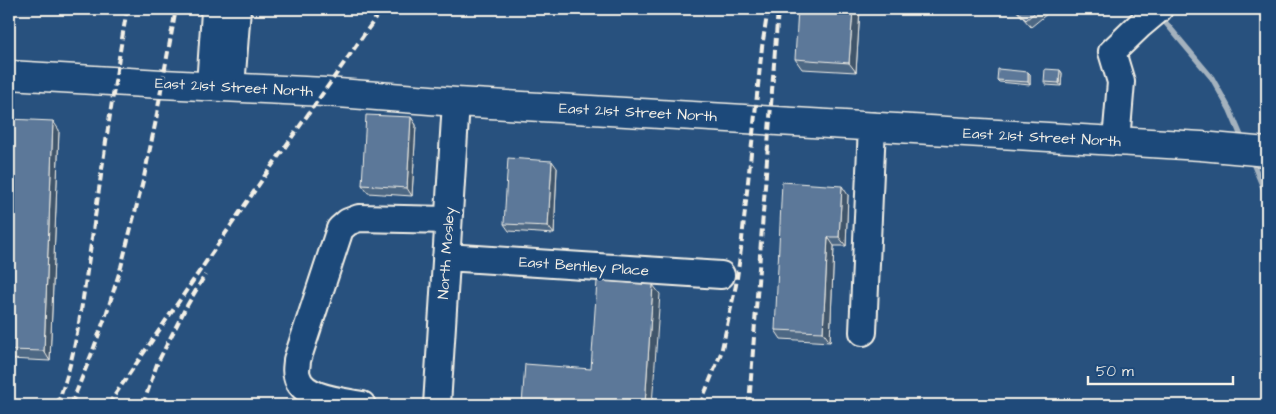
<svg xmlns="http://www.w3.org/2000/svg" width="1276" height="414" viewBox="0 0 1276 414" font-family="'Architects Daughter',sans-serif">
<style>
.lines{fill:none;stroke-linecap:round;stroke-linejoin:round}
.stream{stroke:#a4b2be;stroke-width:5.5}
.minor-casing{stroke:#f4f1e8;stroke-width:30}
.major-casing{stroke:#f4f1e8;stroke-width:31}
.minor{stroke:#1f4a7a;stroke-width:26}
.major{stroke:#1f4a7a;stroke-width:28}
.rail{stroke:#f4f1e8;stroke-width:4;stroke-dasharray:8 4;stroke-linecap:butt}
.wall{fill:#4e6784;stroke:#f4f1e8}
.shaded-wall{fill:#40546b;stroke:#f4f1e8}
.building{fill:#5b7899;stroke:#f4f1e8}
.labels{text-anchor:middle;stroke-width:5;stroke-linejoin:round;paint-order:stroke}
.street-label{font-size:15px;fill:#f4f1e8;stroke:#1f4a7a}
</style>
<rect width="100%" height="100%" fill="#28517e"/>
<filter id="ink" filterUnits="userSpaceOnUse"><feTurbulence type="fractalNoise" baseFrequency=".02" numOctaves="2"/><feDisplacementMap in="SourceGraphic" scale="10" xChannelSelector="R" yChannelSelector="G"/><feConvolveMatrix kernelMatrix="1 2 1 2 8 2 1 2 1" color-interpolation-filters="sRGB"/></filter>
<g filter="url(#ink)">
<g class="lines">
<path class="stream" d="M1160 16 1212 78 1230 110 1244 143
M1251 158 1267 197"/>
<defs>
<path id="minor" d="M210 86 215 12 213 9
M231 87 237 9
M1116 141 1121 82 1112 52 1140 25 1159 9
M446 257 721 275
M863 332 872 126
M362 405C343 401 302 399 297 376 295 371 297 365 297 360L340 229 348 222 359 218 448 220
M437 405 456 102"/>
<path id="major" d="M9 75 162 84 325 92 456 102 1201 146 1267 152"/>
</defs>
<use href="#minor" class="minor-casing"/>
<use href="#major" class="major-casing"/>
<use href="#minor" class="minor"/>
<use href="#major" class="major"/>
<path class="rail" d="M57 405C78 352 83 294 92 238 103 161 114 85 127 9
M71 405 92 353 106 315 121 267 144 177 156 120 162 84 176 9
M108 405 264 177 382 9
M143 405 157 364 185 309 205 275
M700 405 721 353 736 285 741 249 762 47 768 9
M749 405 778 9"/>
</g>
<path class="wall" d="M307 9H335V10Z
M860 9 856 72 802 69 795 59Z
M1015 9H1053L1031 27Z
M1060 70 1062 73 1061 86 1046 85 1044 82Z
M1028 72 1030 74V85L999 82 997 80Z
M411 117 416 125 412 196 368 193 362 185Z
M9 119 59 130 50 361 9 359Z
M557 168 554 234 509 231 504 224Z
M848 195 846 246H834L830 342 781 339 775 330Z"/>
<path class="shaded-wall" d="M853 9H860L856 72 849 63Z
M1060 70 1062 73 1061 86 1059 83Z
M1028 72 1030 74V85L1028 82Z
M411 117 416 125 412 196 407 188Z
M53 121 59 130 50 361 44 351Z
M552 161 557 168 554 234 548 226Z
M842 186 848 195 846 246 839 237Z
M828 237 834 246 830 342 823 332Z
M653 285 660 294 652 405H645Z"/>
<path class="building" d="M798 9H853L849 63 795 59Z
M1016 9H1039L1026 20Z
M998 69 1028 72V82L997 80Z
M1045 69 1060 70 1059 83 1044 82Z
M366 115 411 117 407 188 362 185Z
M9 119 53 121 44 351 9 350Z
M508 158 552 161 548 226 504 224Z
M782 182 842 186 839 237H828L823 332 775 330Z
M597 281 653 285 645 405H522L525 364 591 369Z
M181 402 212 405H180Z"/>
</g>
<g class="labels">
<g class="street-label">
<text transform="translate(234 87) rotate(3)" y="5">East 21st Street North</text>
<text transform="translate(638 112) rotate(3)" y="5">East 21st Street North</text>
<text transform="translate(1042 137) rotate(3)" y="5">East 21st Street North</text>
<text transform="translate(446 253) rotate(-86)" y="5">North Mosley</text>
<text transform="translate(584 266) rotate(4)" y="5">East Bentley Place</text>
</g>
</g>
<rect width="1276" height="414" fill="none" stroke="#1f4a7a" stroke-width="30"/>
<rect x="15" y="15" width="1246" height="384" fill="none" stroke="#f4f1e8" stroke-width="2" filter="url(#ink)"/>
<path d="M1088 376v8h145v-8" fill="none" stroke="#f4f1e8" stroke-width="2.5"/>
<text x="1096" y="376" font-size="15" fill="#f4f1e8" stroke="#1f4a7a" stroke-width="4" paint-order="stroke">50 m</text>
</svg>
